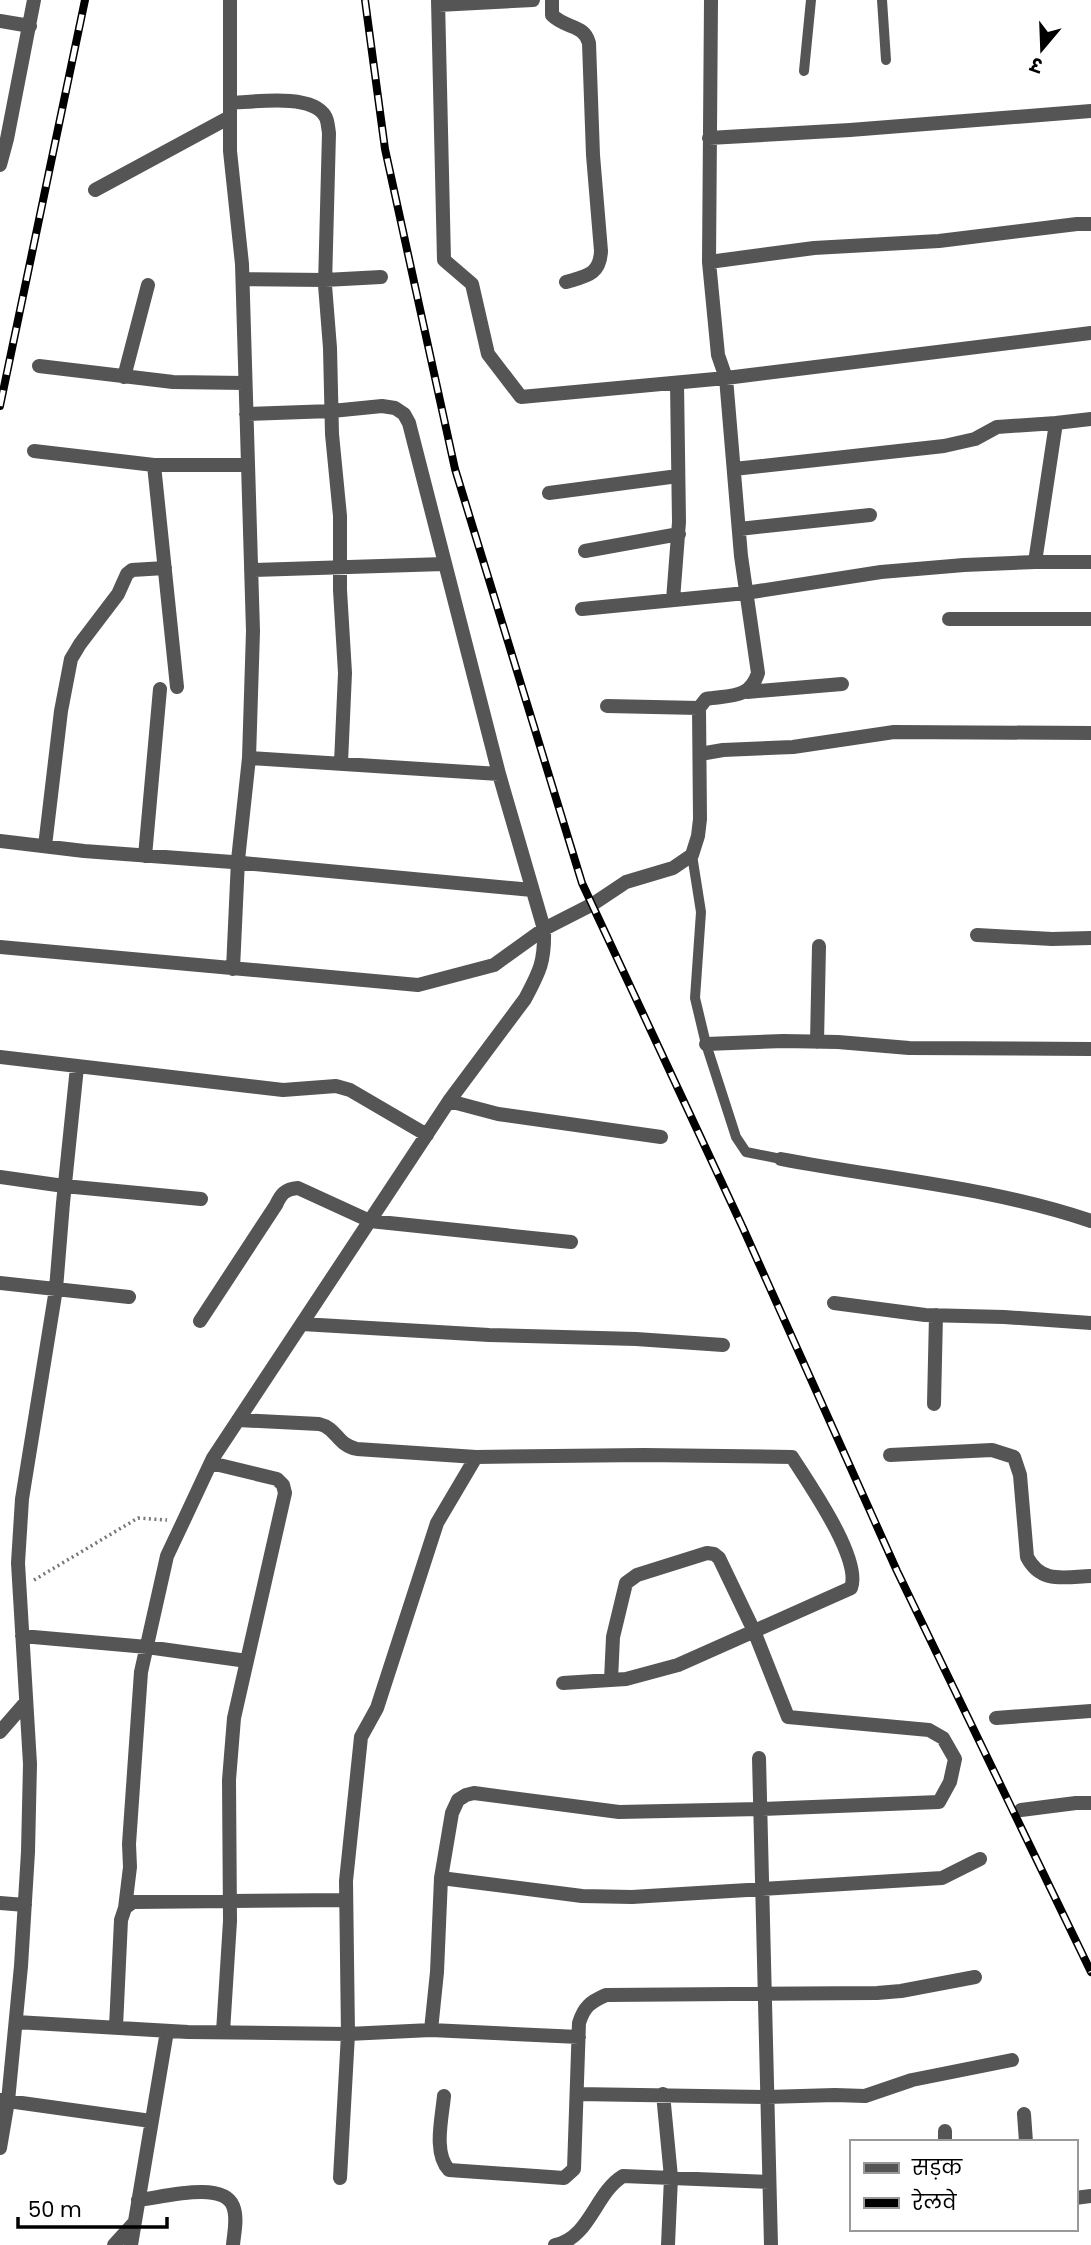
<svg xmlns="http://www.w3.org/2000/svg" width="1091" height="2245" viewBox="0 0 1091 2245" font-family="Poppins,'Noto Sans Devanagari',sans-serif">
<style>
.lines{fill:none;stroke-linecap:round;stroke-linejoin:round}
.path{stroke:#777;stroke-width:3.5;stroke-dasharray:2 3.5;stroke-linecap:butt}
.lane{stroke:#555;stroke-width:10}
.street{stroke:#555;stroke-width:14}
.rail-casing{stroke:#000;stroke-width:8}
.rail{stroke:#fff;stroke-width:5;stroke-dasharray:16;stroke-linecap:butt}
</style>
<rect width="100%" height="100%" fill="#fff"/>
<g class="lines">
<path class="path" d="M34 1580 138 1518 167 1520"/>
<path class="lane" d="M882 0 886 60
M804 71 811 0
M692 855 701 912 695 998 706 1044 736 1137 746 1152 781 1159"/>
<path class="street" d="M230 0V151L242 264 253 631 249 758 238 860 233 969
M438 0 444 260 472 284 488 354 521 397 726 378 1091 333
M552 0V15C566 29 584 24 589 43L593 155 601 251C600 275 586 276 566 282
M438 5 533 0
M0 21 30 26
M230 103C253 102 312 93 325 116 328 120 328 128 329 133L325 285 330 348 332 434 340 516V590L345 673 341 763
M709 138 850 130 1091 111
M0 165 7 139 34 0
M95 190 230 117
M709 262 814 248 939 241 1077 224H1091
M243 279 325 280 381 277
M39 366 173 382 245 383
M124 377 148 285
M34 451 154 465H248
M154 465 177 687
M734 469 944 446 975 439 997 427 1056 423
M549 493 678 476
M739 529 870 515
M585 551 679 534
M1035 562H1091
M252 570 444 564
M673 600 679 522 677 383
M582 609 746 593 881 572 964 565 1035 562 1056 423 1091 419
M949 619H1091
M747 692 842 684
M607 706 699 708
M700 754 723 750 793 747 894 732 1091 733
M249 758 499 774
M0 841 84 851 232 862 532 890
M45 846 61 711 71 659 80 644 118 594 127 574 132 570 165 568
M145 856 160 689
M977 935 1052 939 1091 938
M0 947 418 985 494 965 544 929 593 904 626 882 673 868 692 855 698 836 700 819 699 708 706 699C730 695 750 699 758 673L741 556 726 378 718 355 709 262 711 0
M817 1042 819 946
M706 1044 783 1041 838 1042 909 1048 1091 1049
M0 1057 283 1090 336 1086 350 1090 427 1135
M449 1101 498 1114 661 1137
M781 1159C885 1179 991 1187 1091 1221
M0 1177 64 1186 201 1199
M0 1283 129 1297
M834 1303 925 1315 1004 1317 1091 1323
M200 1321 276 1205C281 1194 285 1189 298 1188L370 1221 571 1242
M302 1324 489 1335 636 1339 723 1345
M934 1404 936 1315
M238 1420 319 1424C337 1428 337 1445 357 1449L476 1457
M890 1455 992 1450 1014 1457 1020 1475 1027 1557C1041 1584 1064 1577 1091 1576
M211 1463 277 1479 283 1485 285 1493 234 1718 229 1780 230 1921 223 2032
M22 1636 147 1647 247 1661
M996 1718 1091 1711
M0 1732 26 1702
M759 1758 771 2245
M1021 1810 1076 1803H1091
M441 1878 582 1896 632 1897 942 1878 980 1859
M0 1903 25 1905
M125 1908 130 1867 129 1844 141 1672 167 1556 184 1520 213 1458 449 1101 525 999C540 971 545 961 544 929L499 774 409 423 404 414 395 408 382 406 332 411 246 414
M16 2022 188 2032 348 2034 431 2030 579 2037
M116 2027 121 1920 125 1908 133 1902 346 1900
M431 2030 437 1972 441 1878 452 1813 458 1800 466 1795 474 1793 619 1812 760 1809 939 1802 950 1782 955 1759 943 1738 929 1730 788 1717 754 1631 719 1558 714 1554 707 1553 637 1575 626 1583 613 1637 611 1680
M577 2094 767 2097 835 2095 865 2096 912 2080 1012 2060
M663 2094 671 2177 668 2245
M444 2096C442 2118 433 2153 449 2170L564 2178 574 2169 579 2023C584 2007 590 2002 606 1995L877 1993 901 1991 975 1977
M0 2100 151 2121
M1024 2114 1026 2142
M945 2142V2131
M0 2148 8 2101 21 1966 28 1852 30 1764 18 1563 22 1499 56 1289 63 1203 77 1067
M340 2178 348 2034 346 1881 361 1737 377 1708 437 1523 476 1457 644 1455 792 1457C809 1484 862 1559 851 1588L678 1665 626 1679 563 1683
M1075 2198 1091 2196
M138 2200C160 2198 223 2180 233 2206 238 2218 234 2233 233 2245
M114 2245 134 2223
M131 2245 167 2031
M555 2245C590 2238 595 2193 623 2176L769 2182"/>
<defs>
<path id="rail" d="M365 0 385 149 455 469 582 883 743 1228 897 1571 1091 1972
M0 406 85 0"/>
</defs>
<use href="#rail" class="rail-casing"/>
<use href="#rail" class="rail"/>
</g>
<rect x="850" y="2140" width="228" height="91" fill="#ffffff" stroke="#999999" stroke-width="2"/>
<rect x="864" y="2163" width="35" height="10" fill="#555555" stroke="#999999" stroke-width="2"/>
<text x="912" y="2175" font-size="21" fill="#000000">सड़क</text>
<rect x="864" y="2198" width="35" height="10" fill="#000000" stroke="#999999" stroke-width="2"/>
<text x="912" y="2210" font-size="21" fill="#000000">रेलवे</text>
<g transform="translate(1042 49) rotate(199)" stroke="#ffffff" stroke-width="5" paint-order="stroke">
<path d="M0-5L12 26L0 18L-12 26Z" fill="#000000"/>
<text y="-10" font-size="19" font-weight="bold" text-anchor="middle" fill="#000000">उ</text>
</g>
<path d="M18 2217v10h149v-10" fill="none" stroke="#000000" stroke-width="3.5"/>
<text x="28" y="2217" font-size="21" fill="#000000" stroke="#ffffff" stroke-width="5" paint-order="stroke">50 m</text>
</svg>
